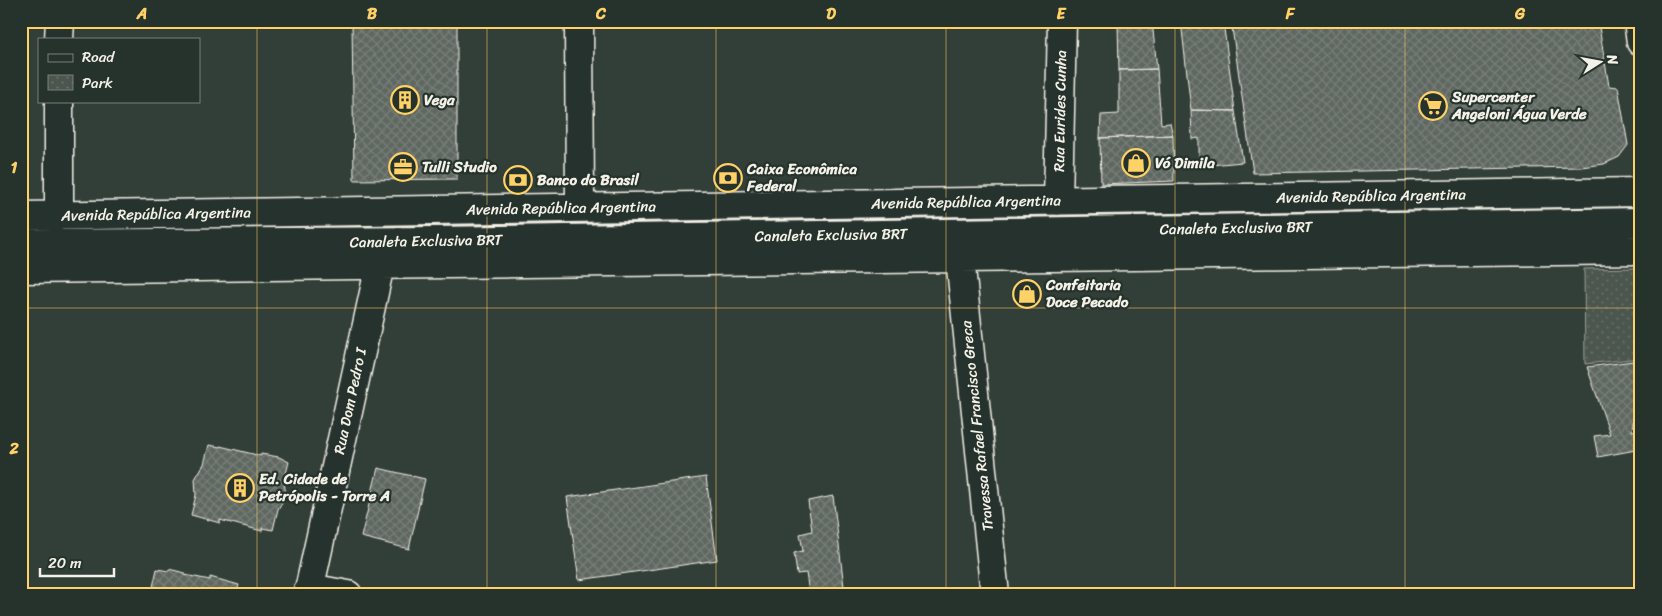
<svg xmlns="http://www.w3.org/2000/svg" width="1662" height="616" viewBox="0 0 1662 616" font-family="Sriracha,sans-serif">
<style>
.park{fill:url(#park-dots);stroke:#a0a49c}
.building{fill:url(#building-cross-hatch);stroke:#f4f1e8}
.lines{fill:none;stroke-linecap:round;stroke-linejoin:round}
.minor-casing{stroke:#f4f1e8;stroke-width:31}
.major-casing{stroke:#f4f1e8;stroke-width:31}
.minor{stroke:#26332d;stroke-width:28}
.major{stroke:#26332d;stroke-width:28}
.grid{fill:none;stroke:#ffd166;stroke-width:1;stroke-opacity:0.55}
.labels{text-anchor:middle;stroke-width:4.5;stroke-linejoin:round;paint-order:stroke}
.poi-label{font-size:15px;font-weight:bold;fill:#f4f1e8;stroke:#26332d;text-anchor:start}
.street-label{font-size:15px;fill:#f4f1e8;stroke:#26332d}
.neatline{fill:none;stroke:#ffd166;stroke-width:2}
.grid-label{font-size:16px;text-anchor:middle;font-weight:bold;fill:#ffd166}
</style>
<defs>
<pattern id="park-dots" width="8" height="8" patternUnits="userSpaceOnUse" patternTransform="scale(1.25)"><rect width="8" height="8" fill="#4c564f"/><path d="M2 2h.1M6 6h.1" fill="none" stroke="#666f68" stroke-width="1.8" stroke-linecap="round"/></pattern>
<pattern id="building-cross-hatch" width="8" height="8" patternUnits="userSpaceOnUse" patternTransform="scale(1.25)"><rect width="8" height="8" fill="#5f6861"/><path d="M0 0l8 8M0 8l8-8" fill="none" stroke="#777e78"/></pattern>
</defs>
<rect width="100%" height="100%" fill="#323e38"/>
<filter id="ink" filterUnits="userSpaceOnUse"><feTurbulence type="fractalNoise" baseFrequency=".02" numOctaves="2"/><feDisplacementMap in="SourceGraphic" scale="10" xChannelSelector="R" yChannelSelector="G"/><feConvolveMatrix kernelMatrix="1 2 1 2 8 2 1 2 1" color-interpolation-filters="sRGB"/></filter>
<g filter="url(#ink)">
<path class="park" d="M1640 268 1641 358 1585 364 1584 269Z"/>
<path class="building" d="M352 21H457V179L354 180Z
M1118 21H1152L1157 69 1119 70Z
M1181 21H1223L1235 111 1191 110Z
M1231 21H1598L1609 86 1618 87 1628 145 1619 157 1604 164 1581 167 1253 173Z
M1157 69 1161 124 1170 123 1173 135 1100 138 1101 115 1119 114V70Z
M1191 110 1235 111 1243 162 1199 166V138L1192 139Z
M1173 135 1174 181 1101 184 1100 138Z
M1641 360 1632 431 1641 430V449L1598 457 1594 436 1610 434 1587 367Z
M209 445 220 447V446L261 456V454L279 457 289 462 284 481 286 496 278 509 273 530 262 528V531L220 520V523L191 515 196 495 195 479 204 464Z
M378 468 425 479 409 549 361 537Z
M706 477 717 560 579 580 567 497Z
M833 496 845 595 809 593 806 573 797 574 794 553 803 551 800 534 812 531 808 501Z
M157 569 169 571V569L185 573V575L210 580V577L239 585 236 595H147L153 587Z"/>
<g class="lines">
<defs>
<path id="minor" d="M579 21 580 207
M59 39 60 21
M1058 201 1062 21
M21 216 1641 192
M59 216V101
M21 244 436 241 1641 222
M960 258 995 595
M21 269 1641 250
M309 588 348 595
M308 595 380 265"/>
<path id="major" d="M1638 21 1641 42"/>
</defs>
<use href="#minor" class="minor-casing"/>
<use href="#major" class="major-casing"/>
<use href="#minor" class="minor"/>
<use href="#major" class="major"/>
</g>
</g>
<path class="grid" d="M257 21V595M487 21V595M716 21V595M946 21V595M1175 21V595M1405 21V595M21 308H1641"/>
<defs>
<symbol id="building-ring" viewBox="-11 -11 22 22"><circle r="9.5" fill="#26332d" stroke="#ffd166" stroke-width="1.5"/><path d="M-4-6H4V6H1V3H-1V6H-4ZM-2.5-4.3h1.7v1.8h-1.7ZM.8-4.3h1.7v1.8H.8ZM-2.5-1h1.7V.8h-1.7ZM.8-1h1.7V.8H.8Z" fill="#ffd166"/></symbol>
<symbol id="supermarket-ring" viewBox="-11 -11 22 22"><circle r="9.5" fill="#26332d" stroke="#ffd166" stroke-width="1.5"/><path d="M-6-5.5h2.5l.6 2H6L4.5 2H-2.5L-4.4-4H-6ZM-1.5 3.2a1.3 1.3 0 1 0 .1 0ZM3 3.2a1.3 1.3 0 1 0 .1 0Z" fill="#ffd166"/></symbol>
<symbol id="shop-ring" viewBox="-11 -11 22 22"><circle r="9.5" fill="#26332d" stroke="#ffd166" stroke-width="1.5"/><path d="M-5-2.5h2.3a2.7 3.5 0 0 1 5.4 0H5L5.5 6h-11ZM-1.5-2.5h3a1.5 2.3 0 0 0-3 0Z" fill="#ffd166"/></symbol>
<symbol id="office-ring" viewBox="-11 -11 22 22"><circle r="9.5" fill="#26332d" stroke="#ffd166" stroke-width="1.5"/><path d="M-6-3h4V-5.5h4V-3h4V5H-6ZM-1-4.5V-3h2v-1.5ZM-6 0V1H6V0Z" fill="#ffd166"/></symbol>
<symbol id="bank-ring" viewBox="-11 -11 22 22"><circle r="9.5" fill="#26332d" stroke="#ffd166" stroke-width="1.5"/><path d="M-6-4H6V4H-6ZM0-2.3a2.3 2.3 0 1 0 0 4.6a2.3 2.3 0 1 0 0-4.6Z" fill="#ffd166"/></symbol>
</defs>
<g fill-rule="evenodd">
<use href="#building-ring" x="389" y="84" width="32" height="32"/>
<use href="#supermarket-ring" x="1417" y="90" width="32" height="32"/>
<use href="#shop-ring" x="1120" y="147" width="32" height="32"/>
<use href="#office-ring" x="387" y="151" width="32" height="32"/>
<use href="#bank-ring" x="712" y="162" width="32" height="32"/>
<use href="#bank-ring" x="502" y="164" width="32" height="32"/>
<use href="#shop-ring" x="1011" y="278" width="32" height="32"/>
<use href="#building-ring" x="224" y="472" width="32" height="32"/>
</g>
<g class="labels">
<g class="poi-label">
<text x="1452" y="102">Supercenter<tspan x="1452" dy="17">Angeloni Água Verde</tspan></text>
<text x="424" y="105">Vega</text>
<text x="1155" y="168">Vó Dimila</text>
<text x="422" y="172">Tulli Studio</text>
<text x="747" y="174">Caixa Econômica<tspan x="747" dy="17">Federal</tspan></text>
<text x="537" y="185">Banco do Brasil</text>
<text x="1046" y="290">Confeitaria<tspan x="1046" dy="17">Doce Pecado</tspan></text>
<text x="259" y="484">Ed. Cidade de<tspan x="259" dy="17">Petrópolis - Torre A</tspan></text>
</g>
<g class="street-label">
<text transform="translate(1060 111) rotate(-89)" y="5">Rua Eurides Cunha</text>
<text transform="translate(1371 196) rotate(-1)" y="5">Avenida República Argentina</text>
<text transform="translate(966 202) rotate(-1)" y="5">Avenida República Argentina</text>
<text transform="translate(561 208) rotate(-1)" y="5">Avenida República Argentina</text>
<text transform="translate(156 214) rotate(-1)" y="5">Avenida República Argentina</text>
<text transform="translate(1236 228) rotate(-1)" y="5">Canaleta Exclusiva BRT</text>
<text transform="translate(831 235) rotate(-1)" y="5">Canaleta Exclusiva BRT</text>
<text transform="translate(426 241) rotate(-1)" y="5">Canaleta Exclusiva BRT</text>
<text transform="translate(350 401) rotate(-78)" y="5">Rua Dom Pedro I</text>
<text transform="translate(977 426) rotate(-96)" y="5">Travessa Rafael Francisco Greca</text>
</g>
</g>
<rect width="1662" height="616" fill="none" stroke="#26332d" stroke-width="55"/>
<rect x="38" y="38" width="162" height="65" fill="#26332d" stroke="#787f78"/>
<rect x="48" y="54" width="25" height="8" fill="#26332d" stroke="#787f78"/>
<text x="82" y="62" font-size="15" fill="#f4f1e8">Road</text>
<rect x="48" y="75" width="25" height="15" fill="url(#park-dots)" stroke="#787f78"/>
<text x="82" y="88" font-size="15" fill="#f4f1e8">Park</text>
<g transform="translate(1600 62) rotate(79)" stroke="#26332d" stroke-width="4" paint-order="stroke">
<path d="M0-4L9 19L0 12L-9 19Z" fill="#f4f1e8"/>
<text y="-8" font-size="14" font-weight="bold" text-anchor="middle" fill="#f4f1e8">N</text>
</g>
<path d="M40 568v8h74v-8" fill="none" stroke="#f4f1e8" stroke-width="2.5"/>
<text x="48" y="568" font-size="15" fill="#f4f1e8" stroke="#26332d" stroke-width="4" paint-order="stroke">20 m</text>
<rect x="28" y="28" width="1606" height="560" class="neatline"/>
<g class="grid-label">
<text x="142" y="19">A</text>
<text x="372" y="19">B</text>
<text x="601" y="19">C</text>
<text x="831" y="19">D</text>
<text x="1061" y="19">E</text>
<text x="1290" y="19">F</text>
<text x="1520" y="19">G</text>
<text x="14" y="173">1</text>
<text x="14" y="454">2</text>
</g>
</svg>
